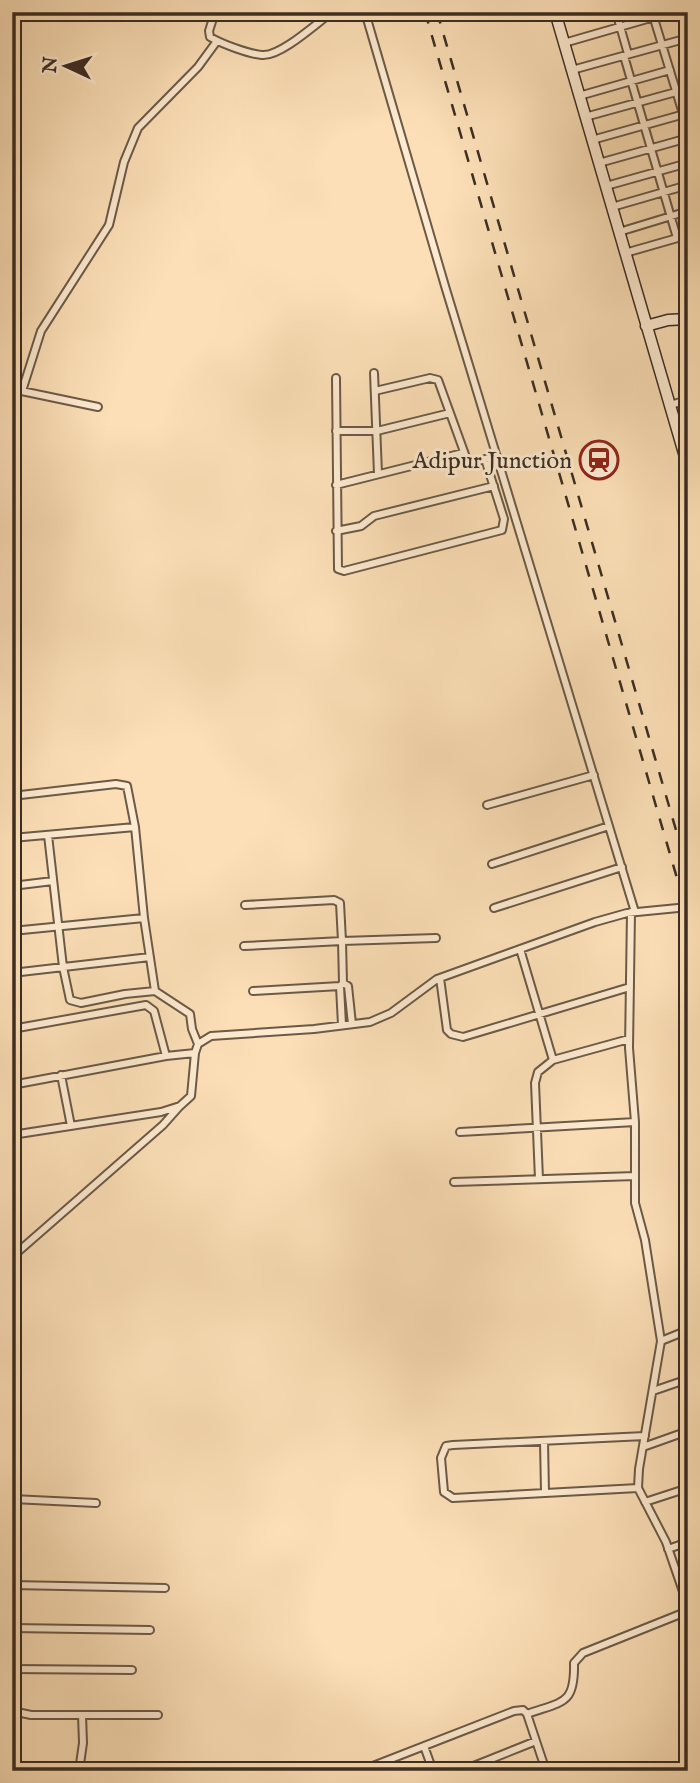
<svg xmlns="http://www.w3.org/2000/svg" width="700" height="1783" viewBox="0 0 700 1783" font-family="'IM FELL English',serif">
<style>
.lines{fill:none;stroke-linecap:round;stroke-linejoin:round}
.street-casing{stroke:#6b5a47;stroke-width:10}
.secondary-casing{stroke:#3b2d22;stroke-width:13}
.street{stroke:#fdead0;stroke-width:6}
.secondary{stroke:#fdead0;stroke-width:10}
.rail{stroke:#3b2d22;stroke-width:2.5;stroke-dasharray:12 12;stroke-linecap:butt}
.labels{text-anchor:middle;stroke-width:6;stroke-linejoin:round;paint-order:stroke}
.poi-label{font-size:24px;fill:#3b2d22;stroke:#fdead0;text-anchor:end}
</style>
<rect width="100%" height="100%" fill="#fcdfb7"/>
<filter id="stains"><feTurbulence type="fractalNoise" baseFrequency=".00286" numOctaves="4"/><feColorMatrix values="0 0 0 0 .2 0 0 0 0 .09 0 0 0 0 .02 0 0 0 .5 -.17"/></filter>
<radialGradient id="worn" r=".72"><stop offset=".6" stop-color="#630" stop-opacity="0"/><stop offset="1" stop-color="#630" stop-opacity=".3"/></radialGradient>
<g class="lines">
<defs>
<path id="street" d="M215 12 209 31 210 37C222 44 249 54 262 55 280 57 317 23 332 12
M365 12 445 286 635 912
M616 12 628 54
M652 12 688 130
M564 43 654 17
M624 56 677 238
M572 70 688 38
M579 96 670 70
M585 117 676 92
M592 140 688 113
M599 163 688 138
M606 186 688 163
M612 207 688 185
M619 232 688 211
M625 253 688 235
M374 373 378 474
M336 378 338 569 344 571 502 530 504 519 485 459
M12 389 98 407
M22 391 41 331 109 225 124 162 138 128 198 67 217 41
M375 391 430 378 438 380 467 460 474 462 497 456
M670 405 688 400
M336 431H377L450 413
M336 485 463 453
M336 531 361 526 374 516 494 486
M12 796 116 784 127 786 135 827 144 918 155 991 190 1014 192 1029 198 1044
M487 805 594 775
M48 835 63 967 70 1000 81 1003 125 994 155 991
M12 838 135 827
M492 864 609 826
M12 886 53 881
M245 905 334 900 340 903 342 941 436 938
M494 908 622 867
M631 912 629 1048 635 1122V1203L645 1240 661 1341 639 1469 638 1488 666 1542 688 1606
M12 931 144 918
M244 946 342 941 343 983
M520 949 553 1060 538 1072 535 1083 539 1179
M12 973 150 957
M440 978 447 1030 451 1034 463 1037 630 987
M253 991 340 986
M342 1025 340 986 343 983 348 986 352 1024
M12 1029 146 1005 154 1011 166 1056
M553 1060 629 1039
M61 1075 71 1126
M12 1085 166 1056 195 1053
M460 1132 635 1122
M12 1135 161 1112 180 1106 191 1096 195 1053 198 1044 211 1036 314 1029 370 1022 391 1013 437 979 595 922 627 913 688 907
M454 1182 635 1176
M12 1257 163 1125 179 1107
M661 1341 688 1330
M653 1391 688 1379
M544 1441 545 1493
M643 1447 688 1431
M638 1488 453 1498 444 1492 441 1458 446 1446 453 1445 645 1436
M12 1499 96 1503
M645 1502 688 1488
M668 1549 688 1542
M12 1585 165 1588
M12 1628 150 1630
M12 1669 132 1670
M12 1711 31 1715H158
M527 1714C563 1701 575 1705 574 1663L583 1653 688 1611
M424 1746 433 1771
M79 1771 83 1743 82 1715
M360 1771 514 1711 523 1710 527 1714 546 1771
M461 1771 536 1741"/>
<path id="secondary" d="M555 12 688 467
M646 326 668 320 688 319"/>
</defs>
<use href="#street" class="street-casing"/>
<use href="#secondary" class="secondary-casing"/>
<use href="#street" class="street"/>
<use href="#secondary" class="secondary"/>
<path class="rail" d="M425 12 688 916
M437 12 688 871"/>
</g>
<defs>
<symbol id="station-ring" viewBox="-11 -11 22 22"><circle r="9.5" fill="#fdead0" stroke="#8f2418" stroke-width="1.5"/><path d="M-3-6H3Q5-6 5-4V2Q5 4 3 4L4.5 6H3L1.5 4h-3L-3 6H-4.5L-3 4Q-5 4-5 2V-4Q-5-6-3-6ZM-3.5-4v3h7v-3ZM-3.5 1v1.5H-2V1ZM2 1v1.5H3.5V1Z" fill="#8f2418"/></symbol>
</defs>
<g fill-rule="evenodd">
<use href="#station-ring" x="577" y="438" width="44" height="44"/>
</g>
<g class="labels">
<g class="poi-label">
<text x="572" y="468">Adipur Junction</text>
</g>
</g>
<rect width="700" height="1783" fill="none" stroke="#fcdfb7" stroke-width="42"/>
<rect x="14" y="14" width="672" height="1755" fill="none" stroke="#3b2d22" stroke-width="3.5"/>
<rect x="21" y="21" width="658" height="1741" fill="none" stroke="#3b2d22" stroke-width="2"/>
<g transform="translate(66 66) rotate(274)" stroke="#fdead0" stroke-width="5" paint-order="stroke">
<path d="M0-5L12 26L0 18L-12 26Z" fill="#3b2d22"/>
<text y="-10" font-size="19" font-weight="bold" text-anchor="middle" fill="#3b2d22">N</text>
</g>
<rect width="100%" height="100%" filter="url(#stains)"/>
<rect width="100%" height="100%" fill="url(#worn)"/>
</svg>
